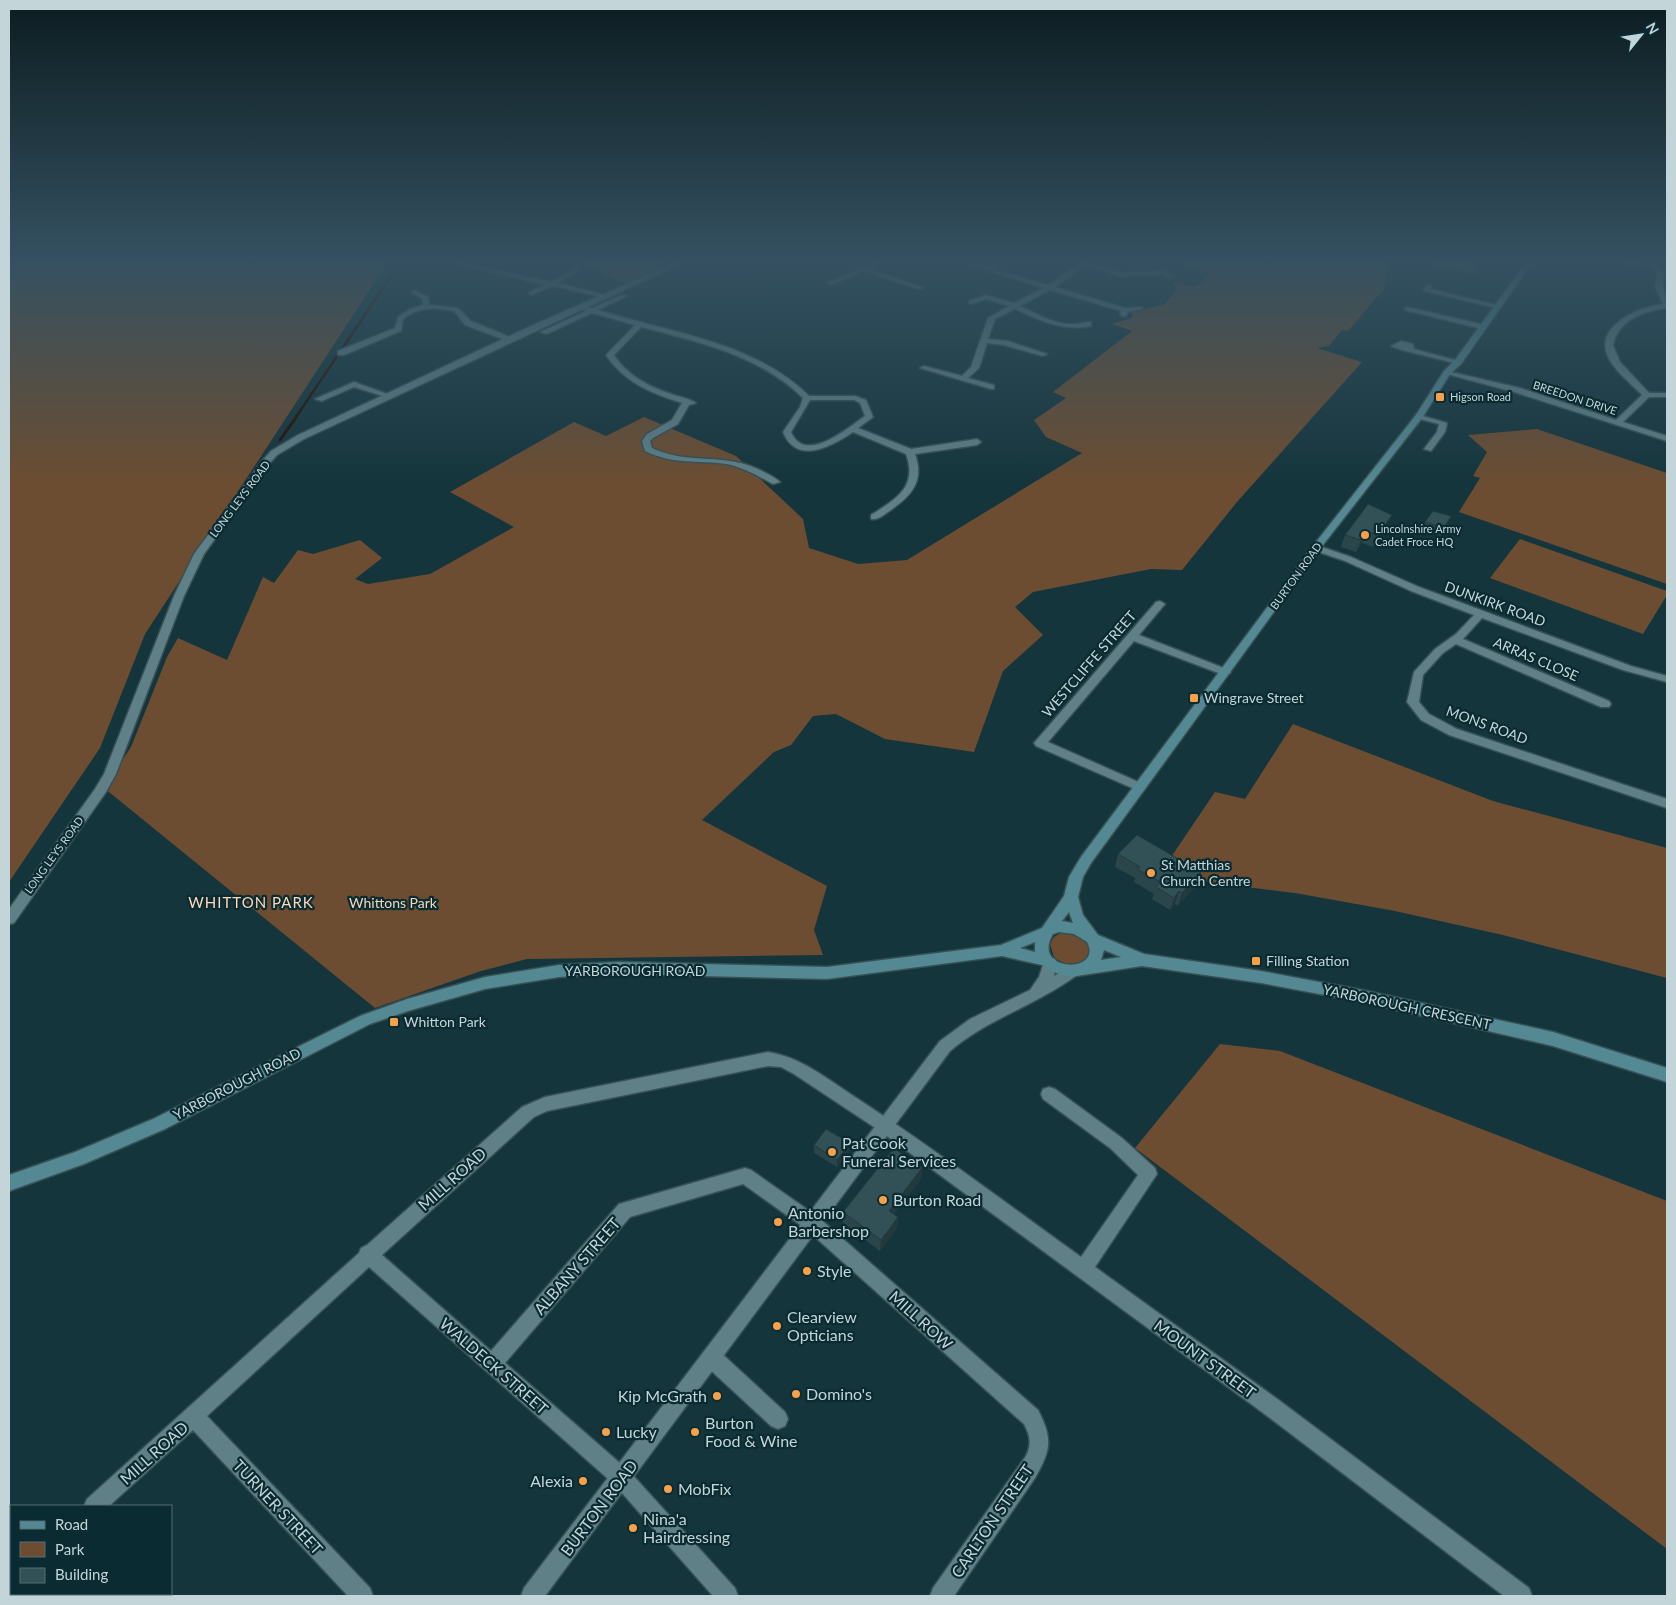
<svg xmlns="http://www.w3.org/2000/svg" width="1676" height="1605" viewBox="0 0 1676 1605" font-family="Lato,sans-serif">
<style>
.green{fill:#6c4d31}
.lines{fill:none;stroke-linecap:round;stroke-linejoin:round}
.stream-far1{stroke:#240d00;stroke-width:2.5}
.stream{stroke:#240d00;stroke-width:3}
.minor-casing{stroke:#375055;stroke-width:3}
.tertiary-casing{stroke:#375055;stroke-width:3}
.secondary-casing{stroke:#375055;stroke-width:3}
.minor{fill:#5f8087;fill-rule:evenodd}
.tertiary{fill:#5f8087;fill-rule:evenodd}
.secondary{fill:#548892;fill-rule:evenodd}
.wall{fill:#2a464b}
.shaded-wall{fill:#22393d}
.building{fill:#315157;stroke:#22393d}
.poi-dot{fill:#f8a14a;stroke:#0a2b31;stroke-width:2}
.labels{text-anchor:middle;stroke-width:4.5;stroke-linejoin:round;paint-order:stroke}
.far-poi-label{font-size:11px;fill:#c4d5d9;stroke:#0a2b31;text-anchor:start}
.far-street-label{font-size:11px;fill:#c4d5d9;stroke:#0a2b31}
.street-label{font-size:14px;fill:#c4d5d9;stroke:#0a2b31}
.poi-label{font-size:14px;fill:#c4d5d9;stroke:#0a2b31;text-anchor:start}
.park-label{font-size:14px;fill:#f5d7bd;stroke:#0a2b31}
.neighbourhood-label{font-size:15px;letter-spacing:1px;fill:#ffd9b9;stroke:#0a2b31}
.near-poi-label{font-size:16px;fill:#c4d5d9;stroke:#0a2b31;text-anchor:start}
.near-street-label{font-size:16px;fill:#c4d5d9;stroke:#0a2b31}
</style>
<rect width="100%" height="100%" fill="#15353c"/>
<path class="green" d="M9 260H389L145 634 100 748 9 882Z
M575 260H680L626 284Z
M1168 260H1389L1384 289 1348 331 1342 330 1329 346 1317 348 1362 362 1237 502 1182 570 1151 569 1033 592 1015 607 1043 635 1003 671 974 752 885 739 836 714 813 716 791 745 774 752 702 820 827 886 814 930 823 955 527 959 481 971 375 1008 104 788 131 747 167 657 178 638 227 660 263 577 274 583 298 550 313 554 360 540 382 558 355 579 368 584 430 574 514 527 450 492 574 422 606 436 644 417 736 456 803 519 809 548 858 564 907 560 1082 453 1046 437 1034 420 1066 398 1053 392 1132 331 1112 324 1132 318V313L1136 311 1165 304 1176 290 1173 282 1195 287 1210 274Z
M1407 260H1521L1475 262 1473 268 1477 274Z
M1537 429 1667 473V584L1459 512 1480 478 1473 476 1487 452 1468 435Z
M1520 539 1667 591V595L1643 634 1490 578Z
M1293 724 1493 801 1667 848V978L1503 935 1395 911 1295 893 1207 882 1167 863 1215 792 1245 799Z
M1061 933C1074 931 1087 937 1090 951 1083 968 1067 968 1054 957L1050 944 1054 937Z
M1220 1044 1280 1051 1667 1201V1549L1135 1148Z"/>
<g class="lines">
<path class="stream-far1" d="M296 417 402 260"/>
<path class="stream" d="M280 440 297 416"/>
<defs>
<path id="minor" d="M440 260H452L551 282 577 267 579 268V270L558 283 609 296 606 298 553 286 531 295 529 294V292L545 285Z
M879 260H888L869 269 923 288 918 289 864 271 832 284 827 283Z
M954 260H964L987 267 1002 260H1010L993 269 1048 285C1069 274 1073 260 1097 260L1092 263 1120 272 1165 271 1174 276 1171 278 1164 275 1119 276 1086 265 1055 287 1125 308 1142 307V309L1128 312 1126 316 1124 317 1120 315 1121 311 1050 290 1020 306C1037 314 1055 325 1074 324 1080 324 1085 322 1091 322V326C1062 332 1040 320 1015 309L995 319 988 339 1008 341 1047 354 1043 356 1004 345 987 343 979 368 968 378 994 385V389H991L920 368 924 366 962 376 971 367 988 318 1009 306 986 299 971 304 969 303V301L986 295 1014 303 1043 288Z
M1598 260H1657L1652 262 1664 272C1660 291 1667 291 1667 308 1644 311 1619 319 1613 345L1620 362 1649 393H1667V397H1649L1623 422 1667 436V441L1514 392 1443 373 1447 371 1520 388 1616 420 1642 395C1630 382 1611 369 1606 351 1599 323 1643 306 1663 304L1655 286 1658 273 1645 263 1634 265Z
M1429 284 1432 286 1430 289 1500 306 1497 308 1424 291V289Z
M412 291H416L428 297 429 305 458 308 471 321 515 339 508 341 465 325 454 311C435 307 419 307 403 319L401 331 344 355H338V351L395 328 398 317 410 309 423 305V299L412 293Z
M622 295 627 296 598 310C670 333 753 341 809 396H855L866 400 873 417 858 428 911 449 977 439 981 442 977 445 915 454C925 482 911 496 888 512 882 516 878 520 871 519V515C896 499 918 487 906 454L853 432C832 446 797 466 783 432L800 407 803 398C759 355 699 342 641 327L614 355C628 376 648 386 671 394 679 397 689 398 696 403L689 405 678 424 653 438 650 441 652 448C689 466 726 451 764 472 770 475 776 478 780 482L773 484C758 476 743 467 726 464 696 460 674 465 645 451L642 441 647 434 672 420 682 403C651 393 625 383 606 355L635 325 592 313 547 334 540 332 586 311 579 308V306L592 308ZM810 400H854L860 403 865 416C848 428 805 465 791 432Z
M1407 307 1485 325 1486 327 1482 329 1405 310 1404 309Z
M1401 341 1413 344 1414 349 1462 362 1458 364 1402 350 1391 346Z
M354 382 393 396 389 398 354 387 322 401 315 399Z
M1416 414 1447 423 1445 432 1431 451 1424 449 1437 432 1439 424 1416 418Z
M1316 545 1351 557 1419 587 1631 666 1667 676V682L1623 670 1482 618 1463 639 1609 701 1611 704 1609 707H1601L1456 644 1443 653 1423 675 1419 702 1429 714 1457 729 1667 799V808L1449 735 1421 720 1407 702 1414 672 1435 649 1456 634 1474 615 1411 591 1345 561 1313 550V546Z
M1160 601 1165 604 1139 635 1229 670 1231 672 1229 674H1221L1134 641 1048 742 1143 784 1145 787 1143 790 1139 791 1036 746 1034 743 1156 602Z
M768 1052C801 1057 827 1079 855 1097 932 1147 1006 1203 1081 1257L1138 1175 1110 1148 1043 1099 1041 1094 1043 1089 1049 1087 1055 1089 1122 1138 1155 1168 1157 1174 1095 1267 1280 1401 1529 1588 1532 1596H1504L1266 1415 880 1131 794 1074 781 1067 768 1066 547 1111 534 1117 382 1255 491 1351 619 1204 745 1168 751 1170 818 1217 1038 1410C1053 1439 1051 1450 1035 1478L954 1596H930L933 1588 1026 1456C1032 1444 1030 1435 1024 1424L806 1229 743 1184 630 1217 505 1363 629 1471 735 1588 738 1596H713L615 1485 369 1267 207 1416 370 1588 373 1596H348L193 1430 109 1506H84L87 1499 359 1253 361 1248 367 1245 522 1107 545 1097Z
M712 1349 719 1351 785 1412 788 1419 785 1426 778 1429 771 1426 705 1365 703 1358 705 1351Z
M11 1570V1594L9 1595V1571Z"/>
<path id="tertiary" d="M681 260H689L304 439 277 455 269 464 204 554 184 596 116 774 106 792 14 923 9 924V909L95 789 104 774 174 596 194 554 263 460 271 451 298 435 533 325Z
M1050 957 1055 959 1057 963 1054 976 1072 965 1077 967 1079 971 1077 975C1037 1005 989 1018 950 1051L545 1596H521L524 1588 940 1041 970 1019 1030 990 1039 977 1045 959Z"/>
<path id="secondary" d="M1528 260H1534L1461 364 1450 374 1422 418 1319 550 1091 863 1083 877 1078 897 1083 915 1098 935 1144 954 1261 971 1362 990 1553 1032 1667 1068V1082L1553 1046 1362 1002 1261 983 1142 966 1070 977 1056 973 1042 965 1002 956 827 979 620 974 559 977 485 989 408 1011 370 1024 165 1129 84 1164 9 1191V1175L75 1152 153 1119 360 1016 407 999 485 977 559 965 620 962 827 967 1001 945 1042 928 1064 896 1069 877 1081 857 1313 546 1416 415 1444 371 1455 360ZM1069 912 1073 923 1062 921ZM1059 932 1074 934 1087 942C1104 974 1030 973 1053 934ZM1035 942V952L1020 948ZM1104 950 1121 957 1101 960Z"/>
</defs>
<use href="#minor" class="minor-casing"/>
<use href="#tertiary" class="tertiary-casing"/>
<use href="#secondary" class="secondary-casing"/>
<use href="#minor" class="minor"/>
<use href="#tertiary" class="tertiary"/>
<use href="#secondary" class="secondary"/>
</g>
<path class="wall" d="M1451 516 1441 536 1422 530 1425 522Z
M1387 526 1373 547 1362 543 1356 552 1341 547 1345 535Z
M1118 854 1197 884 1178 906 1175 904 1170 910 1152 899 1154 894 1134 882 1135 878 1115 867Z
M814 1145 850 1150 837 1167 814 1153Z
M922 1168 921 1179 894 1214 898 1217 897 1228 880 1251 843 1223V1212Z"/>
<path class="shaded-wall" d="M1392 515 1387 526 1373 547 1378 535Z
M1451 516 1448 524 1441 536 1444 528Z
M1367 531 1362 543 1356 552 1361 540Z
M1201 872 1197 884 1178 906 1182 893Z
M1179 891 1175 904 1170 910 1174 898Z
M850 1143V1150L837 1167V1160Z
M922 1168 921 1179 888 1221 889 1211Z
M898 1217 897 1228 880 1251 881 1240Z"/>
<path class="building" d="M1368 504 1392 515 1378 535 1367 531 1361 540 1345 535Z
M1433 511 1451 516 1444 528 1425 522Z
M1137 835 1201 872 1182 893 1179 891 1174 898 1156 887 1160 882 1137 869 1140 867 1118 854Z
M826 1129 850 1143 837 1160 814 1145Z
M894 1148 922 1168 889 1211 898 1217 881 1240 843 1212Z"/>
<linearGradient id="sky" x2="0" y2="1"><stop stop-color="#0c1d21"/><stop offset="0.54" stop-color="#355161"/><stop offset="1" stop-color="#355161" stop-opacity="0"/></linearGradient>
<rect width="1676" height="485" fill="url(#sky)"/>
<g class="poi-dot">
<rect x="1435" y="392" width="10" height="10" rx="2.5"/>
<circle cx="1365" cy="535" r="5"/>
<rect x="1189" y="693" width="10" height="10" rx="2.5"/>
<circle cx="1151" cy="873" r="5"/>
<rect x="1251" y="956" width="10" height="10" rx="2.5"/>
<rect x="389" y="1017" width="10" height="10" rx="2.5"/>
<circle cx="832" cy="1152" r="5"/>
<circle cx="883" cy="1200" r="5"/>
<circle cx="778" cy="1222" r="5"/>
<circle cx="807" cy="1271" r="5"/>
<circle cx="777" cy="1326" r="5"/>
<circle cx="796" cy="1394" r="5"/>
<circle cx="717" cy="1396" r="5"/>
<circle cx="606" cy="1432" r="5"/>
<circle cx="695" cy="1432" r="5"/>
<circle cx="583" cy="1481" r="5"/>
<circle cx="668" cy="1489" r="5"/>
<circle cx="633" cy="1528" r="5"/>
</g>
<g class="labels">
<g class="far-poi-label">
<text x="1450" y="401">Higson Road</text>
<text x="1375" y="533">Lincolnshire Army<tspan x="1375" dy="13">Cadet Froce HQ</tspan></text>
</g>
<g class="far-street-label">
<text transform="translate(1575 398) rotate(18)" y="4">BREEDON DRIVE</text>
<text transform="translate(240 499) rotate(-53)" y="4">LONG LEYS ROAD</text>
<text transform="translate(1296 576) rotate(-54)" y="4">BURTON ROAD</text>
<text transform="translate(54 855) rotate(-54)" y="4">LONG LEYS ROAD</text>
</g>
<g class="street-label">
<text transform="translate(1495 604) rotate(20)" y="5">DUNKIRK ROAD</text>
<text transform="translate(1536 659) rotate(23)" y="5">ARRAS CLOSE</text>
<text transform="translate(1089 664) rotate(-49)" y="5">WESTCLIFFE STREET</text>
<text transform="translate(1487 725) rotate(20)" y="5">MONS ROAD</text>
<text x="635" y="976">YARBOROUGH ROAD</text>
<text transform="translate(1407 1007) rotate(12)" y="5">YARBOROUGH CRESCENT</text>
<text transform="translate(237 1084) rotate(-27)" y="5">YARBOROUGH ROAD</text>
</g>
<g class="poi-label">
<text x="1204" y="703">Wingrave Street</text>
<text x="1161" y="870">St Matthias<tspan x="1161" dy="16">Church Centre</tspan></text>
<text x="1266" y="966">Filling Station</text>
<text x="404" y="1027">Whitton Park</text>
</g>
<g class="park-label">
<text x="393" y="908">Whittons Park</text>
</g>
<g class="neighbourhood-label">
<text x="251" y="908">WHITTON PARK</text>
</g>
<g class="near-poi-label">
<text x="842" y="1149">Pat Cook<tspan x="842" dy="18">Funeral Services</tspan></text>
<text x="893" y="1206">Burton Road</text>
<text x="788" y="1219">Antonio<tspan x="788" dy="18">Barbershop</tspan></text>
<text x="817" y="1277">Style</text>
<text x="787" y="1323">Clearview<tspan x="787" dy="18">Opticians</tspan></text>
<text x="806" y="1400">Domino's</text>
<text x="707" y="1402" text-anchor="end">Kip McGrath</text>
<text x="705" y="1429">Burton<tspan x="705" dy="18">Food &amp; Wine</tspan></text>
<text x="616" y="1438">Lucky</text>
<text x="573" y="1487" text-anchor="end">Alexia</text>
<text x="678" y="1495">MobFix</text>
<text x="643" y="1525">Nina'a<tspan x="643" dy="18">Hairdressing</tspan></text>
</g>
<g class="near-street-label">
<text transform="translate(452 1179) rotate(-42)" y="6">MILL ROAD</text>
<text transform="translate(577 1266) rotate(-49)" y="6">ALBANY STREET</text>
<text transform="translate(921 1320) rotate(42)" y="6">MILL ROW</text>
<text transform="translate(1205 1359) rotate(36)" y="6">MOUNT STREET</text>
<text transform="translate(494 1366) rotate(41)" y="6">WALDECK STREET</text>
<text transform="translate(154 1453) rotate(-42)" y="6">MILL ROAD</text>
<text transform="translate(278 1507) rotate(47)" y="6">TURNER STREET</text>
<text transform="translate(599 1508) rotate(-53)" y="6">BURTON ROAD</text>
<text transform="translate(992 1521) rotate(-56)" y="6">CARLTON STREET</text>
</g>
</g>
<rect width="1676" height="1605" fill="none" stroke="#c4d5d9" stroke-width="20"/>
<rect x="10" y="1505" width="162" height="90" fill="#0a2b31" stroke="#546f74"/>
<rect x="20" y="1521" width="25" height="8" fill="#548892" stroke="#546f74"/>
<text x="55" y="1530" font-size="15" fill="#c4d5d9">Road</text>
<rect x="20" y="1542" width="25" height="15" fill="#6c4d31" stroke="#546f74"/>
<text x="55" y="1555" font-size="15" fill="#c4d5d9">Park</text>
<rect x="20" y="1568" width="25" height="15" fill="#315157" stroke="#546f74"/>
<text x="55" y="1580" font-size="15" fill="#c4d5d9">Building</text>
<g transform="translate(1641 35) rotate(60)" stroke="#0a2b31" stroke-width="4" paint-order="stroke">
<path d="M0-4L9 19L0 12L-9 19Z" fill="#c4d5d9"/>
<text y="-8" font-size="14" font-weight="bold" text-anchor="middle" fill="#c4d5d9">N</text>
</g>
</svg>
